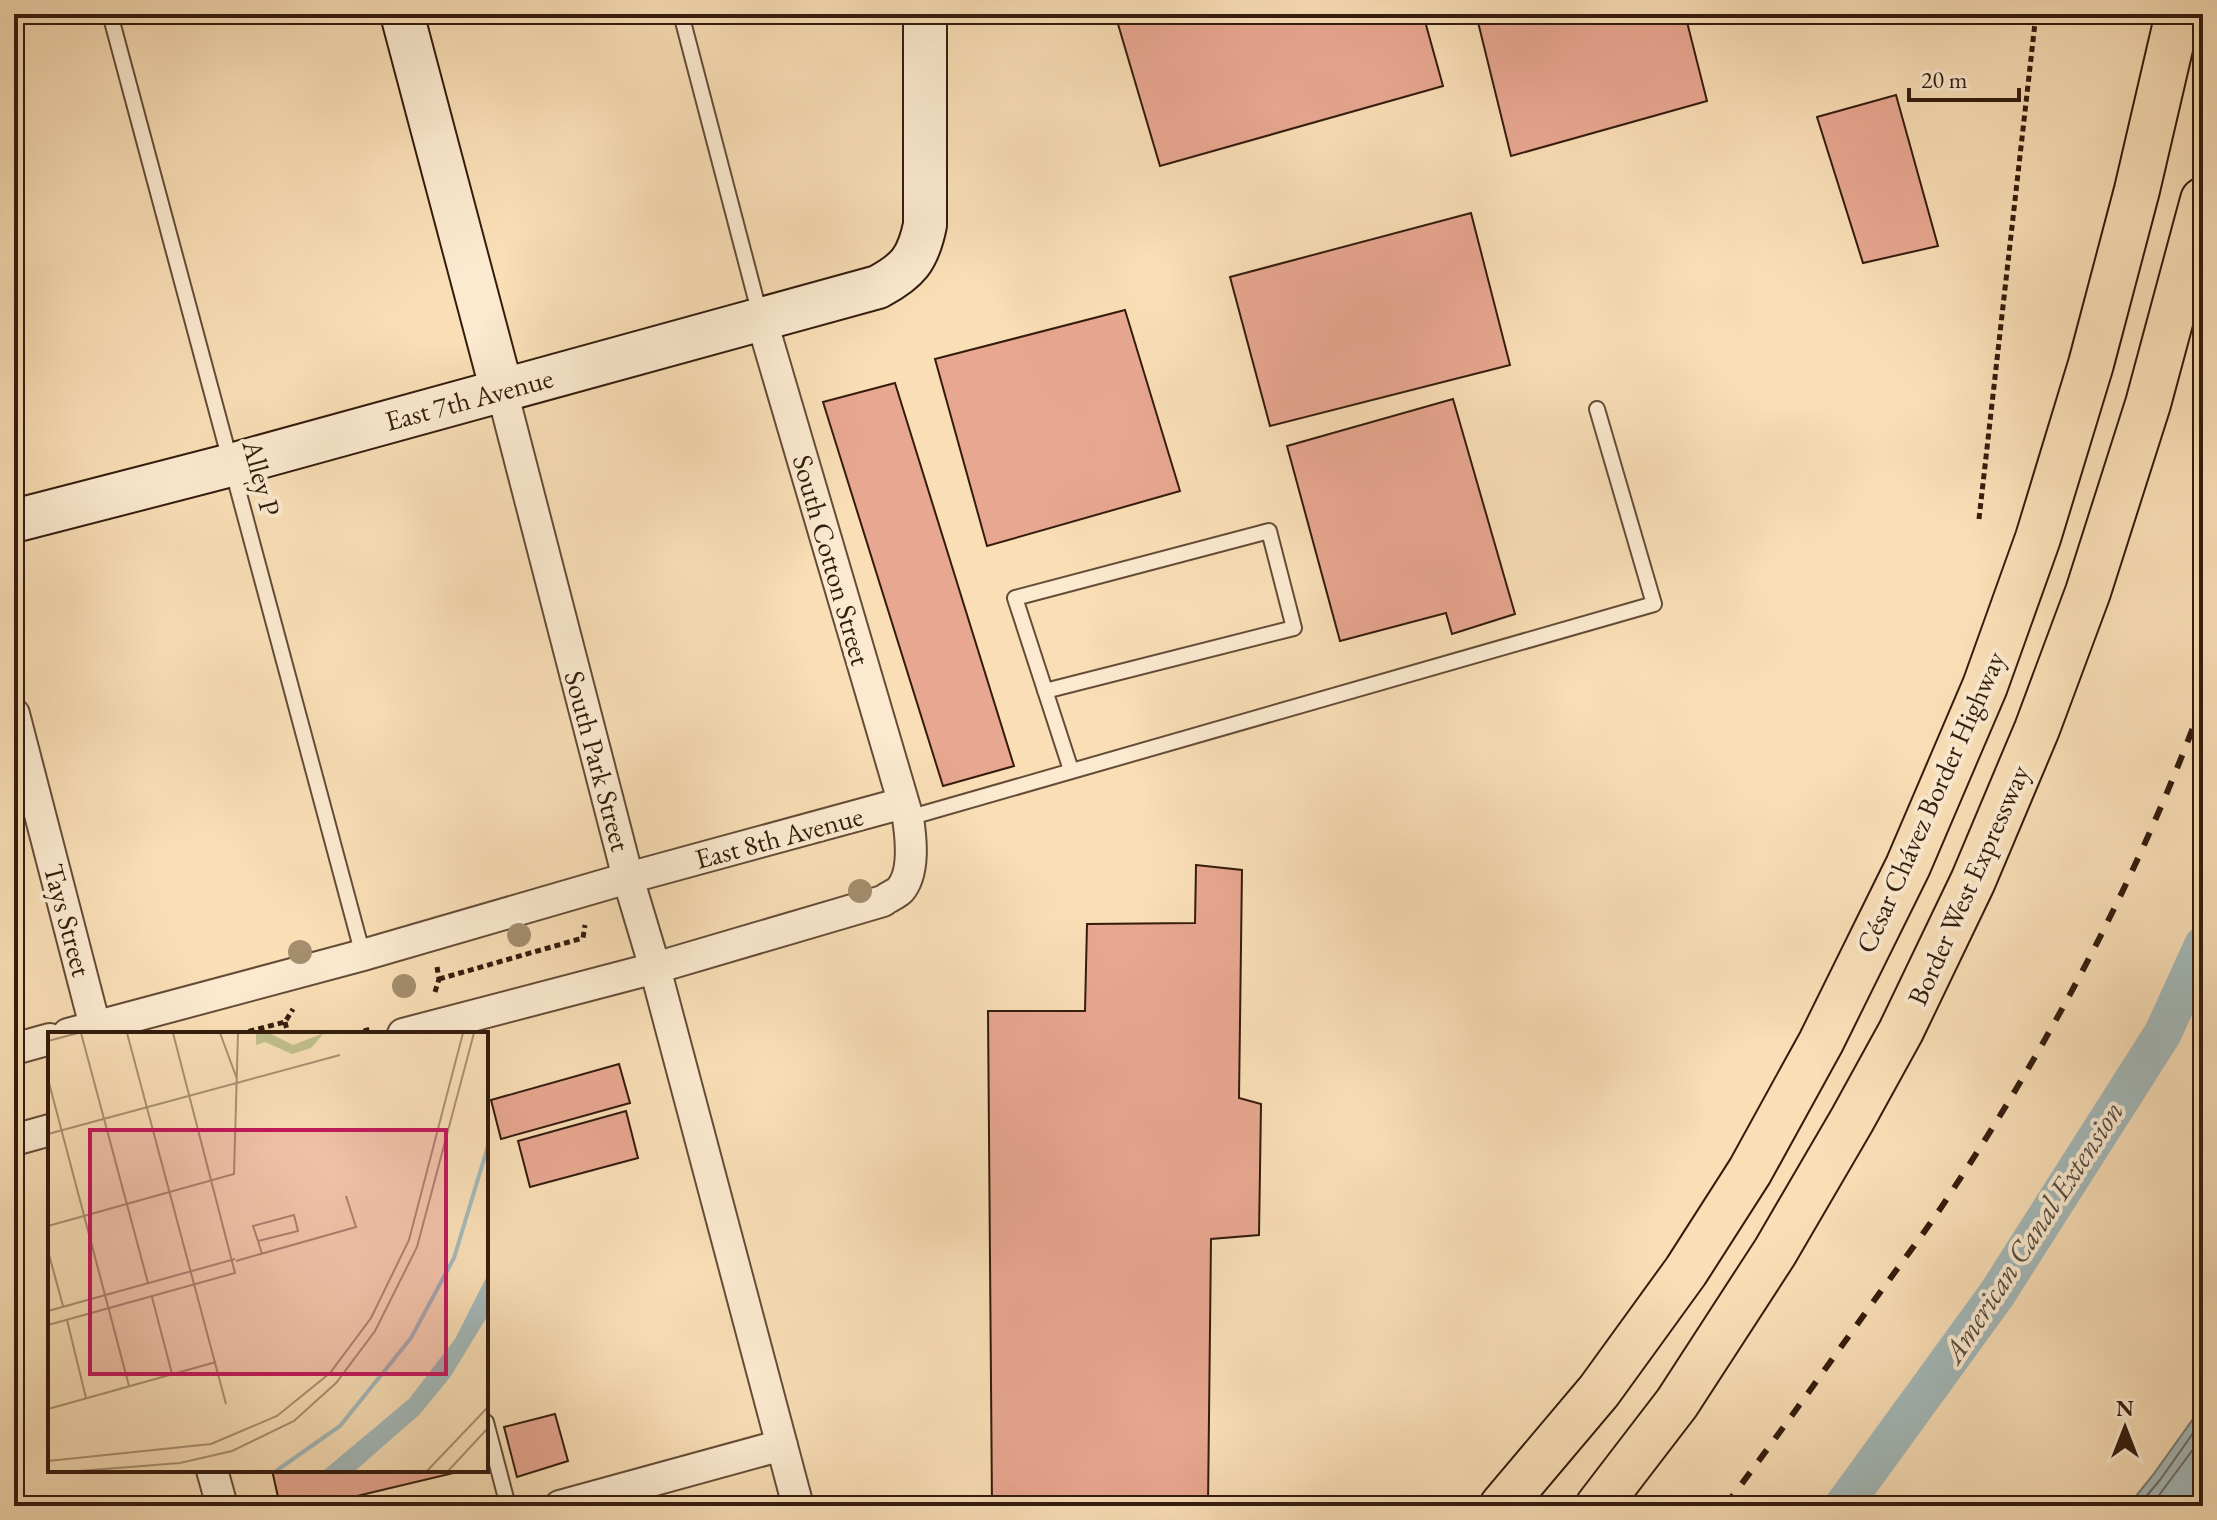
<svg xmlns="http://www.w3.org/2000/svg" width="2217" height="1520" viewBox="0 0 2217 1520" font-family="'EB Garamond',serif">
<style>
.water{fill:#a3b9ba;stroke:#777a75;stroke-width:2}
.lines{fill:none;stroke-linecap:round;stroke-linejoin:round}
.shore{stroke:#6c6a64;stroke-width:2}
.canal{stroke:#a3b9ba;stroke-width:38}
.building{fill:#e8a791;stroke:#341c0d;stroke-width:2}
.lane-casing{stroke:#654c37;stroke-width:18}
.street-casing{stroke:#654c37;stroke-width:34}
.secondary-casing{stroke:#341c0d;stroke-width:46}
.highway-casing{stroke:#341c0d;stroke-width:48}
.path{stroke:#341c0d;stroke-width:5;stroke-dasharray:6 4;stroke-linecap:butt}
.lane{stroke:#fbead0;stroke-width:14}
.street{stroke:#fbead0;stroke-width:30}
.secondary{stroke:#fbead0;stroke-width:42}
.highway{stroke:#f9deb6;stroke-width:44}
.rail{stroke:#341c0d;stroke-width:6;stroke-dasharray:14 14;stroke-linecap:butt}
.tree{fill:#a48e6e}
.labels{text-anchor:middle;stroke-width:8;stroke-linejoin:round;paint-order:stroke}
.street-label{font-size:28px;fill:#341c0d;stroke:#fbead0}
.water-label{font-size:30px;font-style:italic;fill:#554b41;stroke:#fbead0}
.inset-river{fill:none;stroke:#a3b9ba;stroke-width:4}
.inset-road{fill:none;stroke:#aa9072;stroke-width:2}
.view{fill:#c2185b;fill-opacity:0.15;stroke:#c2185b;stroke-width:4}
.inset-edge{fill:none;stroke:#341c0d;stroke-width:4}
</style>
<rect width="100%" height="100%" fill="#f9deb6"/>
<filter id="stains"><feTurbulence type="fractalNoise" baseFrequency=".0025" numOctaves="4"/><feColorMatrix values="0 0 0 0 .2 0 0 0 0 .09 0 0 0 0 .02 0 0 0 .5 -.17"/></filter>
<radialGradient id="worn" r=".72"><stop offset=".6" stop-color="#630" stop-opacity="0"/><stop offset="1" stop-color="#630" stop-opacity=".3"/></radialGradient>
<path class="water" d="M2203 1405V1506H2128L2153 1475Z"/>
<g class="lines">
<path class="shore" d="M2138 1506 2160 1480 2203 1419
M2151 1506 2203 1436"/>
<path class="canal" d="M1843 1506 1997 1294 2163 1033 2203 945"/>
</g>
<path class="building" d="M1115 14H1232L1234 20 1255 14H1423L1443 86 1160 166Z
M1476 14H1685L1707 101 1511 156Z
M1896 95 1938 246 1863 263 1817 117Z
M1471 213 1510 365 1270 426 1230 277Z
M1125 310 1180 491 987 546 935 359Z
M895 383 1014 766 943 786 823 402Z
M1453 399 1515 614 1452 634 1446 613 1340 641 1287 446Z
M1196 865 1242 870 1239 1098 1261 1104 1259 1235 1211 1239 1208 1506H992L988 1011H1085L1087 924 1195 923Z
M619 1064 630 1103 501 1139 491 1100Z
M626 1111 638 1158 530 1187 518 1141Z
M555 1414 568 1461 517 1477 504 1427Z
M272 1470H462V1471L315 1506H280Z"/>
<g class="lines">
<defs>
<path id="lane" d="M110 14 363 955
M681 14 760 315
M1045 691 1294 628 1269 531 1015 598 1071 770
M908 818 1654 604 1597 409
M486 1422 508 1506"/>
<path id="street" d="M502 391 628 878 655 968 798 1506
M14 714 97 1034
M68 1034 363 955 628 878 903 803
M403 1034 655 968 883 901C888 897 896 894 900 890 915 873 911 838 908 818L761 318
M14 1049 50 1039
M14 1140 50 1130
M212 1470 222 1506
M560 1506 782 1445"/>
<path id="secondary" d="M402 14 502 391
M14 521 231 465 878 287C908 271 918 259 925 225V14"/>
<path id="highway" d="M1502 1506 1599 1391 1686 1271 1750 1171 1821 1042 1908 866 1985 686 2038 538 2091 364 2137 190 2178 14
M1598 1506 1677 1403 1775 1252 1852 1120 1901 1031 1973 881 2037 729 2088 592 2148 404 2203 200"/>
</defs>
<use href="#lane" class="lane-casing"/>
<use href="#street" class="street-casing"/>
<use href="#secondary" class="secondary-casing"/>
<use href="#highway" class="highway-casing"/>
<path class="path" d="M1979 519 2036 14
M439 979 583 938 585 925
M435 992 439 979 437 967
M285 1022 288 1034
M239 1034 285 1022 293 1009
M354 1034 371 1029"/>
<use href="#lane" class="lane"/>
<use href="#street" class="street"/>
<use href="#secondary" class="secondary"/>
<use href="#highway" class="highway"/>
<path class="rail" d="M1725 1506C1775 1440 1823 1372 1871 1305 1898 1267 1927 1230 1952 1191 2053 1038 2140 873 2203 701"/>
</g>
<g class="tree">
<circle cx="860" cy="891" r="12"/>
<circle cx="519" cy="935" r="12"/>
<circle cx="300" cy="952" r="12"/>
<circle cx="404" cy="986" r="12"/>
</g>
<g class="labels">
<g class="street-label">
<text transform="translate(469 399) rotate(-15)" y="10">East 7th Avenue</text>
<text transform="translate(262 478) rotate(75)" y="10">Alley P</text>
<text transform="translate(832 560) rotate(74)" y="10">South Cotton Street</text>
<text transform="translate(598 761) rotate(75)" y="10">South Park Street</text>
<text transform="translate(1930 802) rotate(-66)" y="10">César Chávez Border Highway</text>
<text transform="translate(779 837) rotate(-15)" y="10">East 8th Avenue</text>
<text transform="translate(1968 885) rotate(-66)" y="10">Border West Expressway</text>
<text transform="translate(68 920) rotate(75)" y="10">Tays Street</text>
</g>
<g class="water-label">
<text transform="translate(2033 1232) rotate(-57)" y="10">American Canal Extension</text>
</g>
</g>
<g transform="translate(48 1032)">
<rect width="440" height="440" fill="#f9deb6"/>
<path d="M208 1H221L245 13 276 1 263 16 244 22 217 10 208 13Z" fill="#c1c08b"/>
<path d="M440 242V283L403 344 372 382 307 439H275L361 367 407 307Z" fill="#a3b9ba"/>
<path class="inset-river" d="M228 439 292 394 363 306 406 226 440 114"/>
<path class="inset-road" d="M33 1 100 251M79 1 178 372M172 1 189 47M0 9 30 1M0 47 81 354M0 102 292 23M0 194 186 142 190 1M210 209 250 199 246 183 205 194 210 209 214 222M0 219 15 274M188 229 308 195 298 164M104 265 124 342M0 279 187 227M19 288 38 366M0 293 187 241 125 1M0 377 168 330M0 429 163 412 229 384 282 341 323 286 361 208 415 1M31 439 132 431 184 419 246 389 288 351 327 299 369 215 426 1M379 439 440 375M400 439 440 396"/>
<path class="view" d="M42 98H398V342H42Z"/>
<rect width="440" height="440" class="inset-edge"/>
</g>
<rect width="2217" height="1520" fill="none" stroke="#f9deb6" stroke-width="48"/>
<rect x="16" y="16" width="2185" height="1488" fill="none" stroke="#341c0d" stroke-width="4"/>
<rect x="24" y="24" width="2169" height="1472" fill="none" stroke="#341c0d" stroke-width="2"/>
<g transform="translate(2125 1428)" stroke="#fbead0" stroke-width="6" paint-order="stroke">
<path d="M0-6L14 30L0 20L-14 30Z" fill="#341c0d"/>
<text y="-12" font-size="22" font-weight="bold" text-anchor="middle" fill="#341c0d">N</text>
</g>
<path d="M1909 88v12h110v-12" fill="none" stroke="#341c0d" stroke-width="4"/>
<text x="1921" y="88" font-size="24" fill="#341c0d" stroke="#fbead0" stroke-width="6" paint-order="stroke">20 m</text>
<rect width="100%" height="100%" filter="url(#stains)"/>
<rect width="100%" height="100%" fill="url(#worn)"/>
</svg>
